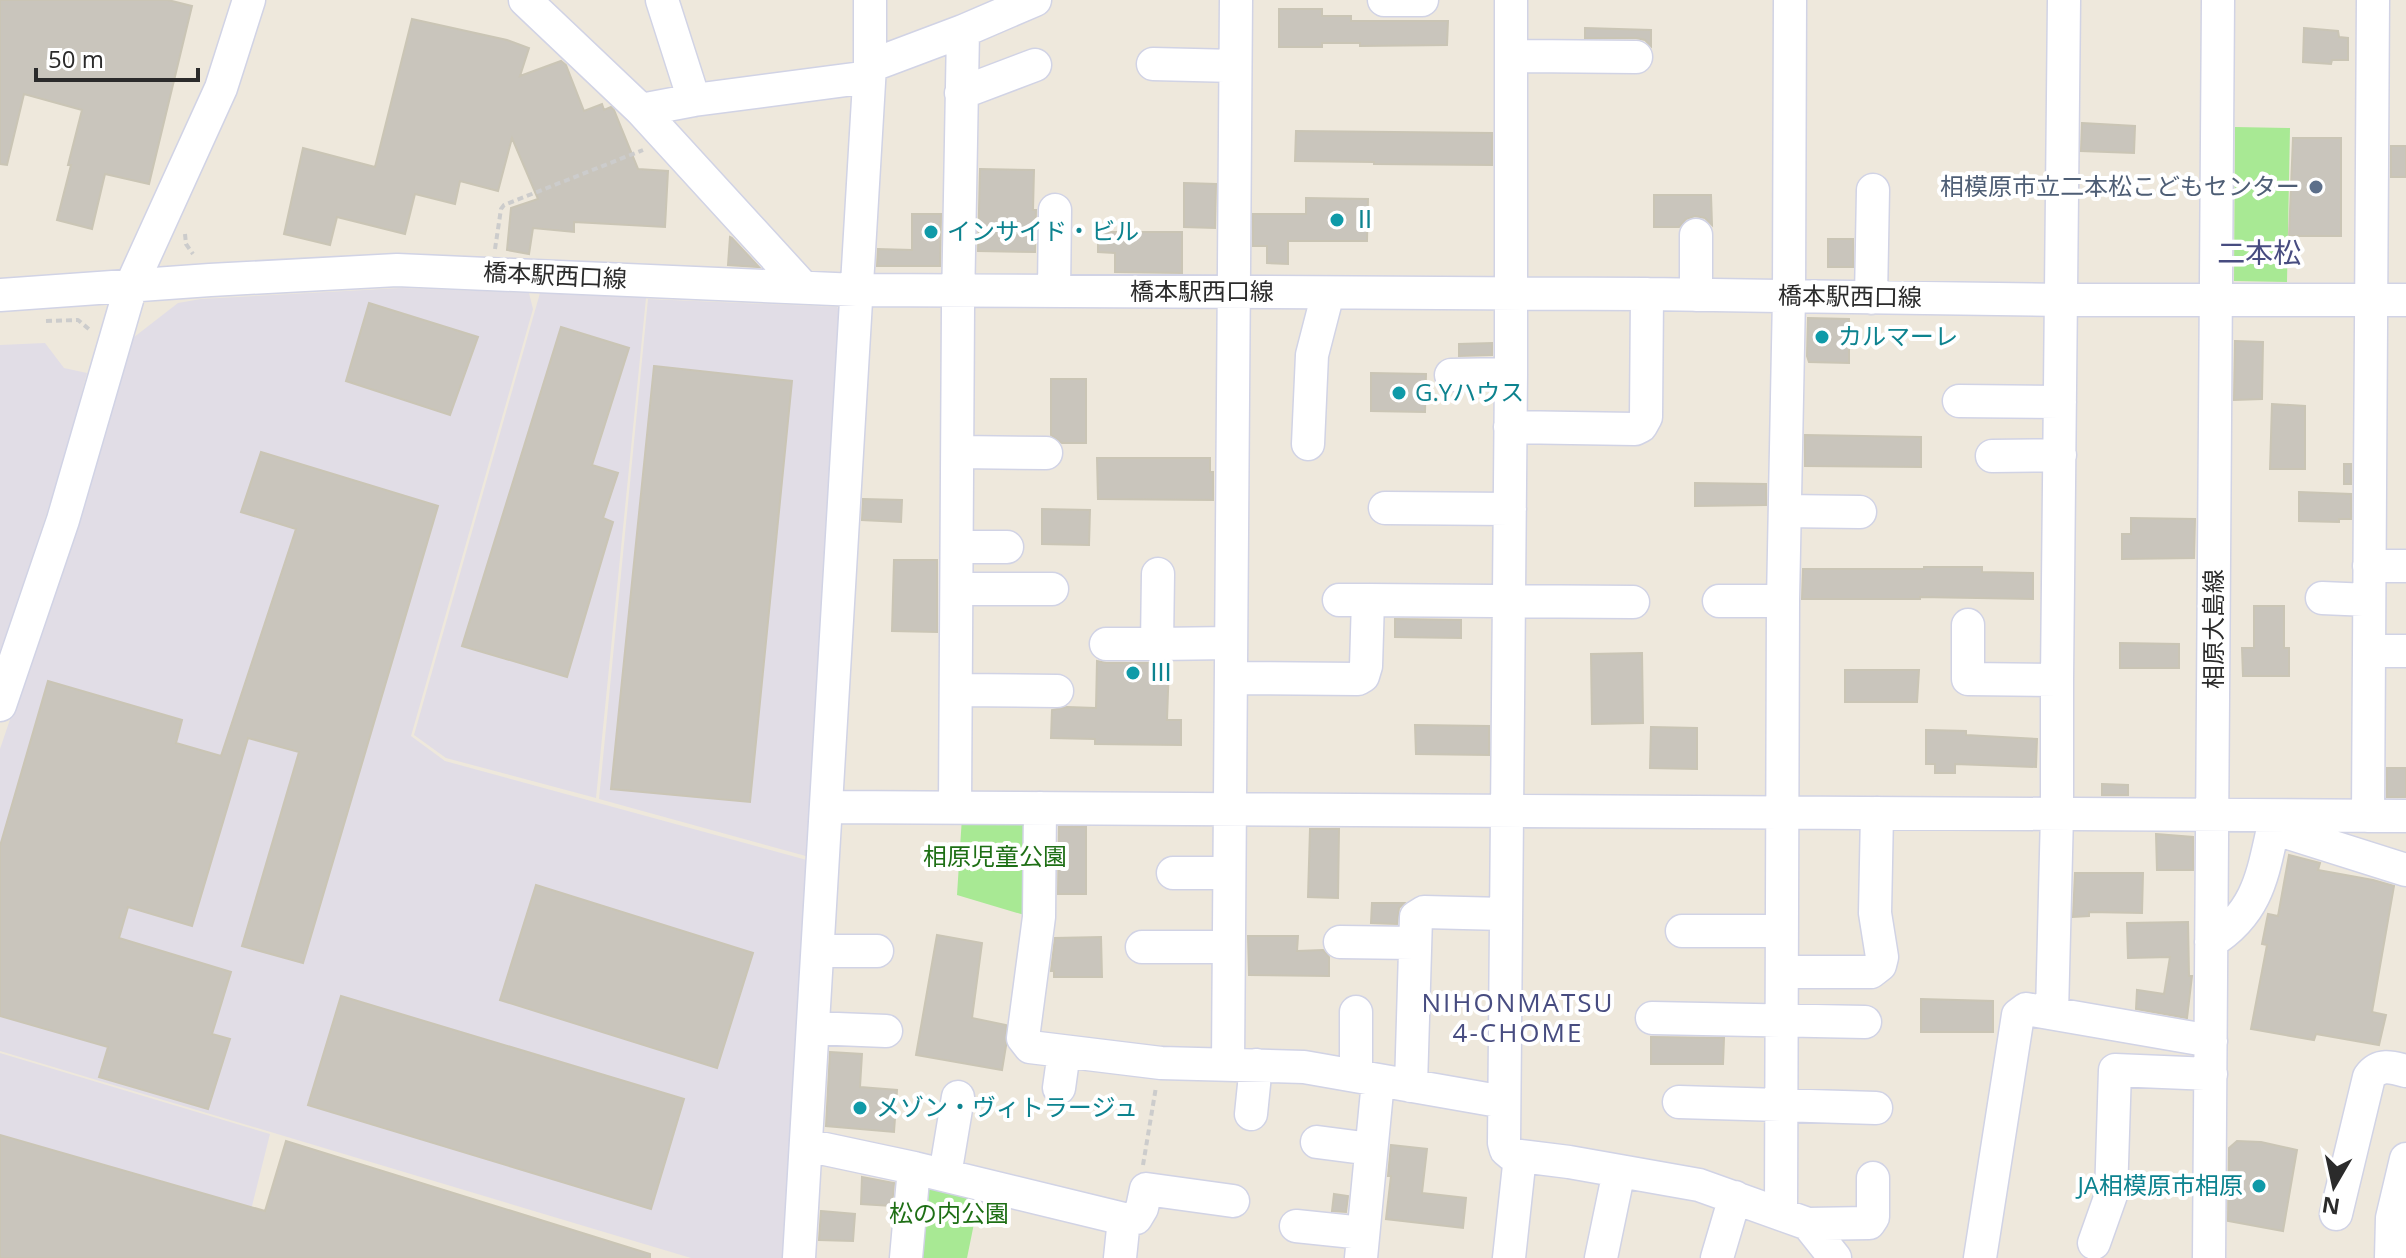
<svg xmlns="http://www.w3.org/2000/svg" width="2406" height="1258" viewBox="0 0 2406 1258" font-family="'Open Sans','Noto Sans JP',sans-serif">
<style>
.industrial{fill:#e1dde6}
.green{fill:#a8e994}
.building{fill:#c9c5bc;stroke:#cac5b5;stroke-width:2}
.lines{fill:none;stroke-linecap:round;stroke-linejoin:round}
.minor-casing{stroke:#d1d3e5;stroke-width:35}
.path{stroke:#ccc;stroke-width:4;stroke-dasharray:6 4;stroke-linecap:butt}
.minor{stroke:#fff;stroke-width:32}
.service-dot{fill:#5c6f8a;stroke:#fff;stroke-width:3}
.culture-dot{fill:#0f9aa8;stroke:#fff;stroke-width:3}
.labels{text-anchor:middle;stroke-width:8;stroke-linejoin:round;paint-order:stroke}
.service-label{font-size:24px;fill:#4e5e75;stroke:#fff;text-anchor:end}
.culture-label{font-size:24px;fill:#0d838f;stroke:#fff;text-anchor:start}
.street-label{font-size:24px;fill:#2b2b2b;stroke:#fff}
.park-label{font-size:24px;fill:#1e6f15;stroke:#fff}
.neighbourhood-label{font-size:26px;letter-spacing:2px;fill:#474c80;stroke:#fff}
.quarter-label{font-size:28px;fill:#474c80;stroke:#fff}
</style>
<rect width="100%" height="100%" fill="#eee8dc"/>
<path class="industrial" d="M401 288 529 293 533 309 411 736 445 761 814 862 788 1258H691L0 1051V749L76 524 129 341 178 303 201 299Z
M540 293 646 298 596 798 446 758 414 735Z
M648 299 837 307 845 316 813 858 599 799Z
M45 343 64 368 87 373 62 467 0 654V345Z
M0 1053 270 1134 239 1258H0Z"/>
<path class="green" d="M2235 127 2290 128 2287 282 2234 281Z
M962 817 1031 819V917L957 895Z
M926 1183 980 1194 967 1258H915Z"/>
<path class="building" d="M0 0H168L192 6 149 184 105 174 92 229 57 220 71 165H68L82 110 24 94 7 165 0 164Z
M1279 9H1322V16H1351V21H1448L1447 45 1360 46V43H1322V47H1279Z
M412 19 507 40 529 48 520 76 561 61 566 65 584 111 602 104 604 110 611 107 614 110 638 169 668 171 665 227 574 222V232L533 228 529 254 507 250 511 208 538 199 512 138 498 191 460 181 455 204 415 194 405 234 337 217 330 245 284 234 303 148 375 167Z
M1585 28 1651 30V46L1645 40 1636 38H1585Z
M2304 28 2338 31 2339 37 2348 38V60H2332L2331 64 2303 62Z
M2082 123 2135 126 2134 153 2081 151Z
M1296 131 1492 133V165L1374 164V162L1295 161Z
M2293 138H2341V236H2289Z
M2391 146H2406V177H2391Z
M980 169 1034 170 1033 210H1036L1035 252 978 251Z
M1184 183 1216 184 1215 228 1184 227Z
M1654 195H1711L1712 225 1705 218 1695 216 1686 219 1679 227H1654Z
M1306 198 1368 199 1367 241H1288V264L1267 263V246H1253V214H1306Z
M912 214H941L940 266H877L878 249 912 250Z
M1098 232H1182V273L1115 272V253L1098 252Z
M730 237 732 238 759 267 728 265Z
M1828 239H1853V267H1828Z
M369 303 478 337 450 415 346 381Z
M1808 318 1849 319V363L1809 362 1807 356Z
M561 327 629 348 592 465 618 473 603 518 613 522 567 677 462 646Z
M2235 341 2263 342 2262 399 2234 400Z
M1492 343V355L1459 356V344Z
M654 366 792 381 750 802 611 789Z
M1371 373 1426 374 1425 412 1371 411Z
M1051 379H1086V443H1062L1051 435Z
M2272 404 2305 406V469H2270Z
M1805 435 1921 437V467L1805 466Z
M261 452 438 506 303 963 242 946 299 752 248 738 192 926 128 907 119 938 231 972 212 1034 230 1039 208 1109 99 1077 108 1047 0 1016V846L48 681 182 720 176 743 221 756 296 529 241 512Z
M1097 458H1210V472H1213V500L1098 499Z
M2344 464H2351V484H2344Z
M1695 483 1766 484V505L1695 506Z
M2299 492 2351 494V519H2339V522L2299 521Z
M863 499 902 500 901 522 862 520Z
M1042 509 1090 510 1089 545 1042 544Z
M2131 518 2195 519 2194 558 2122 559V534H2131Z
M894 560H937V632L892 631Z
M1924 567H1982V572L2033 573V599L1920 597V599H1802L1803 569H1924Z
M2254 606H2284V648H2289V676H2243L2242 648H2254Z
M1395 619 1461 620V638L1395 637Z
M2120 643 2179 644V668H2120Z
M1642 653 1643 723 1592 724 1591 654Z
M1097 661 1106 663H1169L1167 720H1181V745L1095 744V739L1051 738 1052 710 1067 707 1096 708Z
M1845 670H1919L1917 702H1845Z
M1415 725 1489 726V755L1416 754Z
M1651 727 1697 728V769L1650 768Z
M1926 730 1966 731V735L2037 739 2036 767 1955 764V773H1935V764H1926Z
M2387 768H2406V797H2387Z
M2102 784 2128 785V795H2102Z
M1059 827H1086V894H1058Z
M1310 829H1339L1338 898 1308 897Z
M2156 834 2193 837V870H2157Z
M2289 855 2320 863 2318 870 2373 880 2394 886 2372 1012 2386 1015 2379 1045 2316 1034 2314 1040 2251 1029 2267 945 2262 944 2268 914 2278 916Z
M2075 873H2143L2142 913 2089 912V916L2073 917Z
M536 885 753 953 717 1068 500 1000Z
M1372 903H1404L1399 908 1397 924 1371 923Z
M2188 922 2189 976H2192L2187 1018 2136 1009 2137 990 2164 994 2170 957 2128 958 2127 923Z
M937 935 982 943 972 1018 1006 1025V1046L1002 1070 916 1055Z
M1248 936H1298L1297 951 1323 950 1329 957V976L1249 975Z
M1101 937 1102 977H1054V971H1051L1055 938Z
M341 996 684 1099 651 1209 308 1105Z
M1921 999 1993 1001V1032H1921Z
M1651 1037 1724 1038 1723 1064H1651Z
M830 1052 862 1054 860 1087 897 1090 894 1132 826 1126Z
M0 1135 265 1211 286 1141 650 1254V1258H0Z
M2237 1141 2261 1142 2297 1150 2283 1231 2228 1221 2229 1148Z
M1391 1145 1427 1149 1422 1193 1466 1198 1463 1228 1386 1219 1391 1176H1388Z
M862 1177 894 1183 892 1206 861 1204Z
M1334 1194 1348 1196 1346 1212 1332 1211Z
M821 1211 855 1214 853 1241 819 1240Z"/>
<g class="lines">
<defs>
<path id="minor" d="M525 0 641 110 803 287
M662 0 694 100
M1384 0H1422
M1511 0V374L1504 1143 1506 1150 1512 1155 1569 1162 1699 1185 1808 1224 1869 1223 1873 1217V1178
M1511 56 1636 57
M1153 64 1235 66
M870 66 963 31 1035 0
M961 93 1035 65
M641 110 694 100 869 77
M1054 291 1055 210
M0 295 210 280 397 270 857 290 1647 294 2061 300H2406
M1696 295V235
M1871 298 1873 190
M1451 375 1511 374
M1959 401 2060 402
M1510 427 1635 429 1641 426 1646 417 1647 294
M1308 444 1312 355 1328 293
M958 452 1046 453
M1992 456 2060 455
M1385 508 1510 509
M1785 511 1860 512
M957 547H1007
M2369 566H2406
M1158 574 1157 644 1231 643
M957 589H1052
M2322 598 2369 600
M1339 600H1368
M1719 601H1783
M1968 625V679L2057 680
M1106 644H1157
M2369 651H2406
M1231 678 1358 679 1363 676 1366 666 1368 600 1633 602
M956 690 1057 691
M0 705 63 520 131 286 221 88 249 0
M827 807 2406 816
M955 807 958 306 963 31
M1040 808 1039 917 1023 1038 1030 1047 1161 1063 1304 1067 1504 1102
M2368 816 2373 0
M2273 828 2406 870
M1173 873H1229
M1682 931H1782
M1340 942 1414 943
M2211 942C2262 910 2263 868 2276 816
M1142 947H1228
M818 951H877
M1782 972H1871L1880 965 1882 957 1875 913 1877 813
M2052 1013 2057 814V680L2064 0
M1652 1018 1865 1022
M813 1028 886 1031
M1228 1064 1236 0
M1356 1075V1012
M1411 1086 1416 917 1424 912 1504 914
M1059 1088 1064 1052
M1679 1102 1876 1108
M1251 1114 1256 1065
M1317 1142 1371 1149
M806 1145 914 1168 1124 1219 1120 1258
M945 1175 958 1097
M1781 1213 1783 601 1789 296 1790 0
M2336 1214 2369 1077C2379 1063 2392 1067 2406 1071
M1124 1219 1136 1218 1142 1208 1146 1189 1233 1201
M1808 1224 1835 1258
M1296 1226 1363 1233
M2094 1243 2111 1195 2115 1070 2211 1074
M799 1258 870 66V0
M906 1258 914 1168
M1361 1258 1378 1081
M1509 1258 1520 1156
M1601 1258 1619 1171
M1717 1258 1735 1197
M1980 1258 2018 1015 2026 1009 2211 1041
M2209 1258 2218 0
M2391 1258 2392 1218 2406 1159"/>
</defs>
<use href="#minor" class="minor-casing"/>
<path class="path" d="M185 234 186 244 193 254
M495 249 501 209 504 205 643 150
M46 321 78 320 90 330
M1143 1165 1156 1087"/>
<use href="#minor" class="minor"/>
</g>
<circle class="service-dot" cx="2316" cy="187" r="8"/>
<g class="culture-dot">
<circle cx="1337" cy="220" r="8"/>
<circle cx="931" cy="232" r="8"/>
<circle cx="1822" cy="337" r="8"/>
<circle cx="1399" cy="393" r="8"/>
<circle cx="1133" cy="673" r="8"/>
<circle cx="860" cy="1108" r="8"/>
<circle cx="2259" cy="1186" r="8"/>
</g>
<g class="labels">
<g class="service-label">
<text x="2300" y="195">相模原市立二本松こどもセンター</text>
</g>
<g class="culture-label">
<text x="1353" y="228">Ⅱ</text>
<text x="947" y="240">インサイド・ビル</text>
<text x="1838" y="345">カルマーレ</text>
<text x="1415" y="401">G.Yハウス</text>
<text x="1149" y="681">Ⅲ</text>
<text x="876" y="1116">メゾン・ヴィトラージュ</text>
<text x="2243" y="1194" text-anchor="end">JA相模原市相原</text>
</g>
<g class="street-label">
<text transform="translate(555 276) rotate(3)" y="8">橋本駅西口線</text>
<text x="1202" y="300">橋本駅西口線</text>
<text transform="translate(1850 297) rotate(1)" y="8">橋本駅西口線</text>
<text transform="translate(2214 629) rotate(-90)" y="8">相原大島線</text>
</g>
<g class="park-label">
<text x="995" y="865">相原児童公園</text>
<text x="949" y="1222">松の内公園</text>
</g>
<g class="neighbourhood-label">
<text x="1518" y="1012">NIHONMATSU<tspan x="1518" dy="30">4-CHOME</tspan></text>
</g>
<g class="quarter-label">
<text x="2259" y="263">二本松</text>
</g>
</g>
<g transform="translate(2334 1186) rotate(189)" stroke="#ffffff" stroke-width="6" paint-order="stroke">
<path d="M0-6L14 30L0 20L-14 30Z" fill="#2b2b2b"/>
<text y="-12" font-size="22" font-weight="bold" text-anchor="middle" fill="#2b2b2b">N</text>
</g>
<path d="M36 68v12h162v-12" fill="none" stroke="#2b2b2b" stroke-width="4"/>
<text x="48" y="68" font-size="24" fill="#2b2b2b" stroke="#ffffff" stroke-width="6" paint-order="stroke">50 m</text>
</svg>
